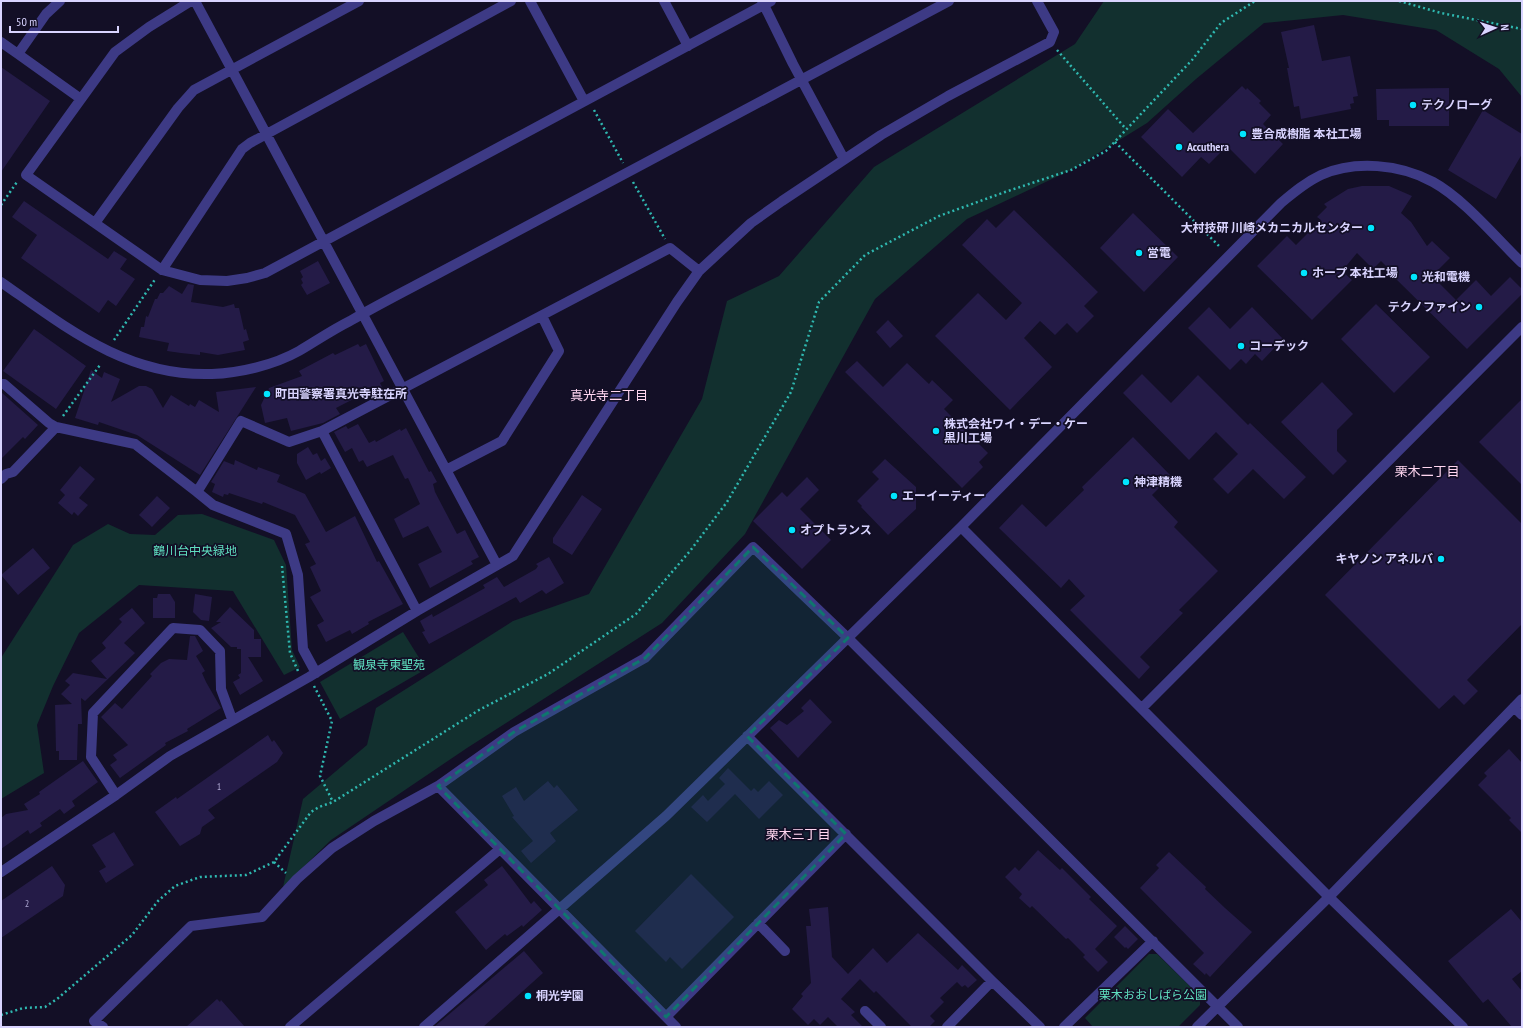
<svg xmlns="http://www.w3.org/2000/svg" width="1523" height="1028" viewBox="0 0 1523 1028" font-family="'PT Sans Narrow','Noto Sans JP',sans-serif">
<style>
.green{fill:#12302f}
.building{fill:#241b47}
.lines{fill:none;stroke-linecap:round;stroke-linejoin:round}
.path{stroke:#2fb8b0;stroke-width:2.5;stroke-dasharray:2 3;stroke-linecap:butt}
.minor{stroke:#3d3a85;stroke-width:10}
.marked{fill:#0f766e;fill-opacity:0.2;stroke:#0f766e;stroke-width:3;stroke-dasharray:8 5;stroke-linejoin:round}
.poi-dot{fill:#00e5ff;stroke:#130f26;stroke-width:1.5}
.labels{text-anchor:middle;stroke-width:3.5;stroke-linejoin:round;paint-order:stroke}
.number-label{font-size:10px;fill:#aca6d1}
.poi-label{font-size:12px;font-weight:bold;fill:#d9d4ff;stroke:#130f26;text-anchor:start}
.park-label{font-size:12px;fill:#5fe0c0;stroke:#130f26}
.neighbourhood-label{font-size:13px;fill:#ffd6f0;stroke:#130f26}
</style>
<rect width="100%" height="100%" fill="#130f26"/>
<path class="green" d="M1104 1H1522V97L1499 69 1436 30 1343 15 1264 23 1196 79 1147 123 1071 170 967 219 875 299 745 534 662 623 467 748 331 840 283 887 303 799 367 745 376 708 513 621 589 594 702 399 727 301 779 276 874 167 1075 44Z
M202 514 274 540 286 565 292 650 300 667 284 675 233 591 139 585 79 633 53 686 37 725 44 773 1 799V658L73 545 108 524 130 534 155 535 178 515Z
M403 632 426 669 340 719 320 682Z
M1149 954H1157L1200 996V1005L1178 1027H1093L1085 1018Z"/>
<path class="building" d="M1314 25 1322 61 1350 56 1358 96 1353 97 1354 103 1350 104 1351 109 1301 119 1299 106 1294 107 1287 68H1289L1281 32Z
M1 67 50 101 1 172Z
M1242 86 1246 90 1247 88 1261 101 1259 103 1271 115 1263 124 1283 144 1255 174 1227 146 1209 164 1201 157 1182 177 1141 137 1168 109 1193 133Z
M1449 88V126H1389V120H1377L1376 89Z
M1483 110 1522 134V154L1496 199 1448 170Z
M1362 186H1389L1412 196 1401 213 1411 222 1427 246 1432 241 1450 258 1432 276 1456 300 1476 280 1491 296 1510 277 1522 289V294L1467 349 1395 278 1396 276 1381 261 1373 269 1357 253 1342 271 1352 280 1312 320 1257 266 1287 236 1296 245 1321 220 1317 217 1327 207 1324 204 1348 189Z
M24 201 108 259 114 251 127 259 120 269 135 279 116 306 108 300 99 313 21 258 37 235 12 217Z
M1014 210 1098 292 1084 306 1094 316 1077 333 1067 323 1055 335 1040 321 1024 338 1052 367 1010 410 935 336 978 293 1006 320 1022 303 962 245 987 219 996 228Z
M1133 213 1178 257 1144 292 1100 248Z
M318 261 330 283 307 295 301 285 303 283 301 279 303 277 300 271Z
M188 284 194 285 191 302 223 307 234 304 235 308H239L244 330 246 329 249 340 243 342 245 350 218 355 200 352V355L181 353 167 351 169 343 139 337 141 327H144L146 316 148 317 155 299H157L160 293H163L169 286 182 294Z
M1376 304 1430 357 1394 393 1341 339Z
M1209 307 1230 329 1252 307 1283 339 1262 361 1255 354 1246 364 1241 359 1230 370 1188 328Z
M888 320 903 336 890 348 876 332Z
M34 329 86 366 56 409 3 371Z
M358 344 360 347 366 344 384 381 380 383 383 389 369 396 367 392 336 408 340 414 323 423 291 431 287 418 265 423 261 405 269 388 302 376 299 371 333 353 335 355Z
M857 361 883 387 907 363 929 384 932 380 953 400 944 409 988 453 979 462 983 467 962 488 845 372Z
M91 370 102 378 104 372 120 379 111 402 139 386H146L152 389 163 408 171 395 189 406 190 404 195 407 199 400 219 412 216 392 256 387 200 475 137 435 99 422 98 425 75 418Z
M1142 374 1171 403 1198 375 1248 425 1250 423 1306 477 1284 499 1253 469 1228 494 1213 479 1238 454 1216 432 1189 460 1123 393Z
M1322 382 1353 414 1337 430V451L1347 461 1333 475 1281 422Z
M1 392 38 425 25 439 23 437 1 459Z
M1522 399V485L1479 442Z
M358 424 369 443 375 440 376 442 400 429 401 431 406 428 429 472 431 471 437 482 433 484 435 492 457 534 465 530 472 544 479 557 471 561 473 564 430 588 418 564 442 552 428 526 403 538 394 519 420 504 408 478 405 479 393 455 367 467 363 460 359 462 352 448 345 452 334 432 346 426 348 429Z
M1133 437 1171 476 1152 495 1178 522 1174 527 1218 571 1179 610 1183 613 1140 657 1150 667 1139 679 1070 610 1085 596 1069 579 1061 588 999 528 1022 504 1046 527 1084 490 1082 487Z
M308 447 313 455 317 453 321 461 325 458 331 468 321 474 320 472 306 480 297 463V454Z
M885 459 916 487V509L888 535 861 507 862 506 857 501 879 479 872 472Z
M235 460 257 470 258 467 280 475 277 482 305 494 326 532 355 516 377 562 379 561 403 604 368 622 369 624 352 634 350 630 326 642 317 625 324 621 310 597 321 591 310 567 316 564 305 544 310 542 295 515 263 502 262 504 229 493 228 495 224 494 223 497 212 492 215 484 211 482 224 461 234 465Z
M1458 460 1522 524V624L1467 680 1478 691 1464 705 1454 695 1439 709 1325 595Z
M80 466 95 479 79 498 88 505 78 516 74 512 72 515 58 503 65 495 60 490Z
M807 477 819 490 800 509 831 540 802 569 753 521 782 492 787 497Z
M582 495 602 509 572 555 553 543V538Z
M157 496 170 508 152 527 139 515Z
M33 548 50 568 18 595 1 575Z
M549 557 564 583 546 594 542 590 520 603 516 597 429 644 422 632 425 631 420 621 432 614 433 617 485 588 483 585 497 577 504 587 536 569 538 566 536 564Z
M158 594H170L175 602V618H153V598H157Z
M195 594 212 597 209 621 201 620 193 612Z
M230 607 254 630V639H261V657H248L263 681 240 695 233 682 240 678 238 675 241 673V649H237V647H231L211 628 221 622H216Z
M132 608 145 623 124 643 135 653 85 701 81 698 82 724H78L77 760H59V751H56L55 705 72 704 61 694 70 685 65 681 73 673 107 679 91 661 106 648 102 643 122 622 119 619Z
M190 636H195L203 651 196 656 205 671 202 673 206 682 221 708 187 729 188 731 165 743 166 745 120 778 110 765 117 760 113 755 128 745 101 717 115 703 122 709 152 676 150 674 161 663 169 659 187 660Z
M810 699 832 722 798 758 770 728 779 720 787 725 804 711 801 708Z
M268 735 272 742 274 740 283 753 277 762 208 810 215 818 202 827 200 834 180 846 155 812 176 797 177 799Z
M1509 749 1522 763V833L1509 820 1511 818 1478 785 1487 776 1484 773Z
M83 761 98 782 72 801 75 806 64 814 60 809 40 823 42 826 30 834 28 830 1 849V818L6 814 28 810 24 804 40 794 39 792Z
M728 768 751 791 754 788 758 792 769 781 783 795 759 819 735 794 707 822 691 807 703 795 708 801 725 784 719 778Z
M548 781 554 788 557 785 578 810 550 833 556 841 531 863 521 851 533 841 512 817 514 816 502 796 516 787 524 801Z
M114 832 134 865 106 883 99 871 106 867 92 845Z
M1038 850 1060 870 1062 868 1091 897 1089 899 1117 926 1095 949 1108 962 1098 972 1083 957 1085 955 1068 938 1066 939 1032 906 1030 908 1019 898 1022 894 1005 877 1015 867 1019 871Z
M1169 852 1206 887 1205 889 1225 908 1252 932 1210 977 1206 973 1205 975 1193 964 1204 953 1140 888 1159 868 1156 865Z
M52 866 65 885 63 896 1 938V901Z
M502 866 531 904 534 901 542 910 523 927 522 925 507 936 505 934 486 950 455 912 488 885 484 880Z
M691 874 734 917 682 969 670 957 666 962 635 931Z
M828 907 832 957 848 974 873 948 887 963 918 933 958 970 962 965 977 980 968 988 965 985 962 987 957 982 940 998 944 1002 930 1016 935 1021 929 1027H912L876 991 874 993 860 979 841 999 855 1012 851 1015 863 1027H838L828 1017 820 1025 814 1019 808 1025 792 1009 803 996 801 994 811 983 806 926H811L809 909Z
M1511 909 1522 922V971L1512 979 1522 991V1027H1512L1488 999 1483 1003 1448 961Z
M1125 926 1138 939 1128 949 1126 947 1125 948 1114 937Z
M524 951 543 973 483 1027H434Z
M217 999 220 1002 221 1000 245 1027H186Z"/>
<g class="lines">
<path class="path" d="M1399 1 1441 13 1522 29
M1057 50 1126 129
M594 110 623 163
M1115 142 1221 248
M633 182 665 239
M1 205 17 182
M114 340 156 278
M63 416 100 365
M282 566 290 653 298 671
M314 686 332 721 320 776 333 802
M274 862 286 873
M1 1015 23 1008 45 1007 57 999 132 935 158 901 175 886 200 877 246 875 274 862 311 812 319 807 333 802 479 710 548 674 636 614 690 551 727 502 791 392 819 302 865 255 939 216 1005 192 1071 170 1106 151 1192 60 1221 23 1255 1"/>
<path class="minor" d="M60 1 46 14 18 54 81 99
M191 1 149 27 115 52 26 175 162 270 200 280 227 281 247 278 265 273 771 1
M195 1 497 565
M530 1 584 101
M664 1 688 46
M762 1 793 64 844 159
M1 42 18 54
M95 223 178 108 194 90 359 1
M162 270 242 149 250 143 511 1
M1 282C67 328 127 377 212 374 240 373 274 365 299 351 316 341 332 330 350 321 379 304 409 289 439 273 610 183 780 92 949 1
M1 384H4L49 423 56 427 135 444 197 492 241 421 289 442 322 431 670 248 699 271
M322 431 417 611
M446 470 502 441 559 351 542 316
M1 479 6 474 13 472 56 427
M197 492 213 505 286 534 298 575 303 649 316 673
M961 527 1329 897 1463 1027
M1514 707 1522 715
M1142 708 1522 327
M747 736 992 981 1040 1027
M438 786 676 1027
M116 795 91 757 93 713 173 628 200 630 220 651 221 689 232 719
M1 872 116 795 170 756 309 677 417 611 513 556 677 302 699 271 751 223 782 201 881 135 948 96 1050 42 1054 32 1037 1
M758 923 785 951
M865 1011 881 1027
M666 1017 846 834
M103 1027 94 1021 191 926 262 917 297 879 332 848 374 821 438 786 514 732 645 658 753 547 848 638 1238 1027
M290 1027 500 849
M424 1027 666 816 961 527 1281 203C1294 192 1306 182 1321 175 1355 160 1400 164 1433 182 1464 199 1496 238 1522 263
M947 1027 992 981
M1064 1027 1153 941
M1197 1027 1329 897 1522 699"/>
</g>
<path class="marked" d="M753 547 848 638 747 736 846 834 666 1017 438 786 514 732 645 658Z"/>
<g class="poi-dot">
<circle cx="1413" cy="105" r="4"/>
<circle cx="1243" cy="134" r="4"/>
<circle cx="1179" cy="147" r="4"/>
<circle cx="1371" cy="228" r="4"/>
<circle cx="1139" cy="253" r="4"/>
<circle cx="1304" cy="273" r="4"/>
<circle cx="1414" cy="277" r="4"/>
<circle cx="1479" cy="307" r="4"/>
<circle cx="1241" cy="346" r="4"/>
<circle cx="267" cy="394" r="4"/>
<circle cx="936" cy="431" r="4"/>
<circle cx="1126" cy="482" r="4"/>
<circle cx="894" cy="496" r="4"/>
<circle cx="792" cy="530" r="4"/>
<circle cx="1441" cy="559" r="4"/>
<circle cx="528" cy="996" r="4"/>
</g>
<g class="labels">
<g class="number-label">
<text x="219" y="790">1</text>
<text x="27" y="907">2</text>
</g>
<g class="poi-label">
<text x="1421" y="109">テクノローグ</text>
<text x="1251" y="138">豊合成樹脂 本社工場</text>
<text x="1187" y="151">Accuthera</text>
<text x="1363" y="232" text-anchor="end">大村技研 川崎メカニカルセンター</text>
<text x="1147" y="257">営電</text>
<text x="1312" y="277">ホープ 本社工場</text>
<text x="1422" y="281">光和電機</text>
<text x="1471" y="311" text-anchor="end">テクノファイン</text>
<text x="1249" y="350">コーデック</text>
<text x="275" y="398">町田警察署真光寺駐在所</text>
<text x="944" y="428">株式会社ワイ・デー・ケー<tspan x="944" dy="14">黒川工場</tspan></text>
<text x="1134" y="486">神津精機</text>
<text x="902" y="500">エーイーティー</text>
<text x="800" y="534">オプトランス</text>
<text x="1433" y="563" text-anchor="end">キヤノン アネルバ</text>
<text x="536" y="1000">桐光学園</text>
</g>
<g class="park-label">
<text x="195" y="555">鶴川台中央緑地</text>
<text x="389" y="669">観泉寺東聖苑</text>
<text x="1153" y="999">栗木おおしばら公園</text>
</g>
<g class="neighbourhood-label">
<text x="609" y="400">真光寺二丁目</text>
<text x="1427" y="476">栗木二丁目</text>
<text x="798" y="839">栗木三丁目</text>
</g>
</g>
<rect width="1523" height="1028" fill="none" stroke="#d9d4ff" stroke-width="4"/>
<g transform="translate(1495 28) rotate(87)" stroke="#130f26" stroke-width="3" paint-order="stroke">
<path d="M0-3L7 15L0 10L-7 15Z" fill="#d9d4ff"/>
<text y="-6" font-size="11" font-weight="bold" text-anchor="middle" fill="#d9d4ff">N</text>
</g>
<path d="M10 26v6h108v-6" fill="none" stroke="#d9d4ff" stroke-width="2"/>
<text x="16" y="26" font-size="12" fill="#d9d4ff" stroke="#130f26" stroke-width="3" paint-order="stroke">50 m</text>
</svg>
